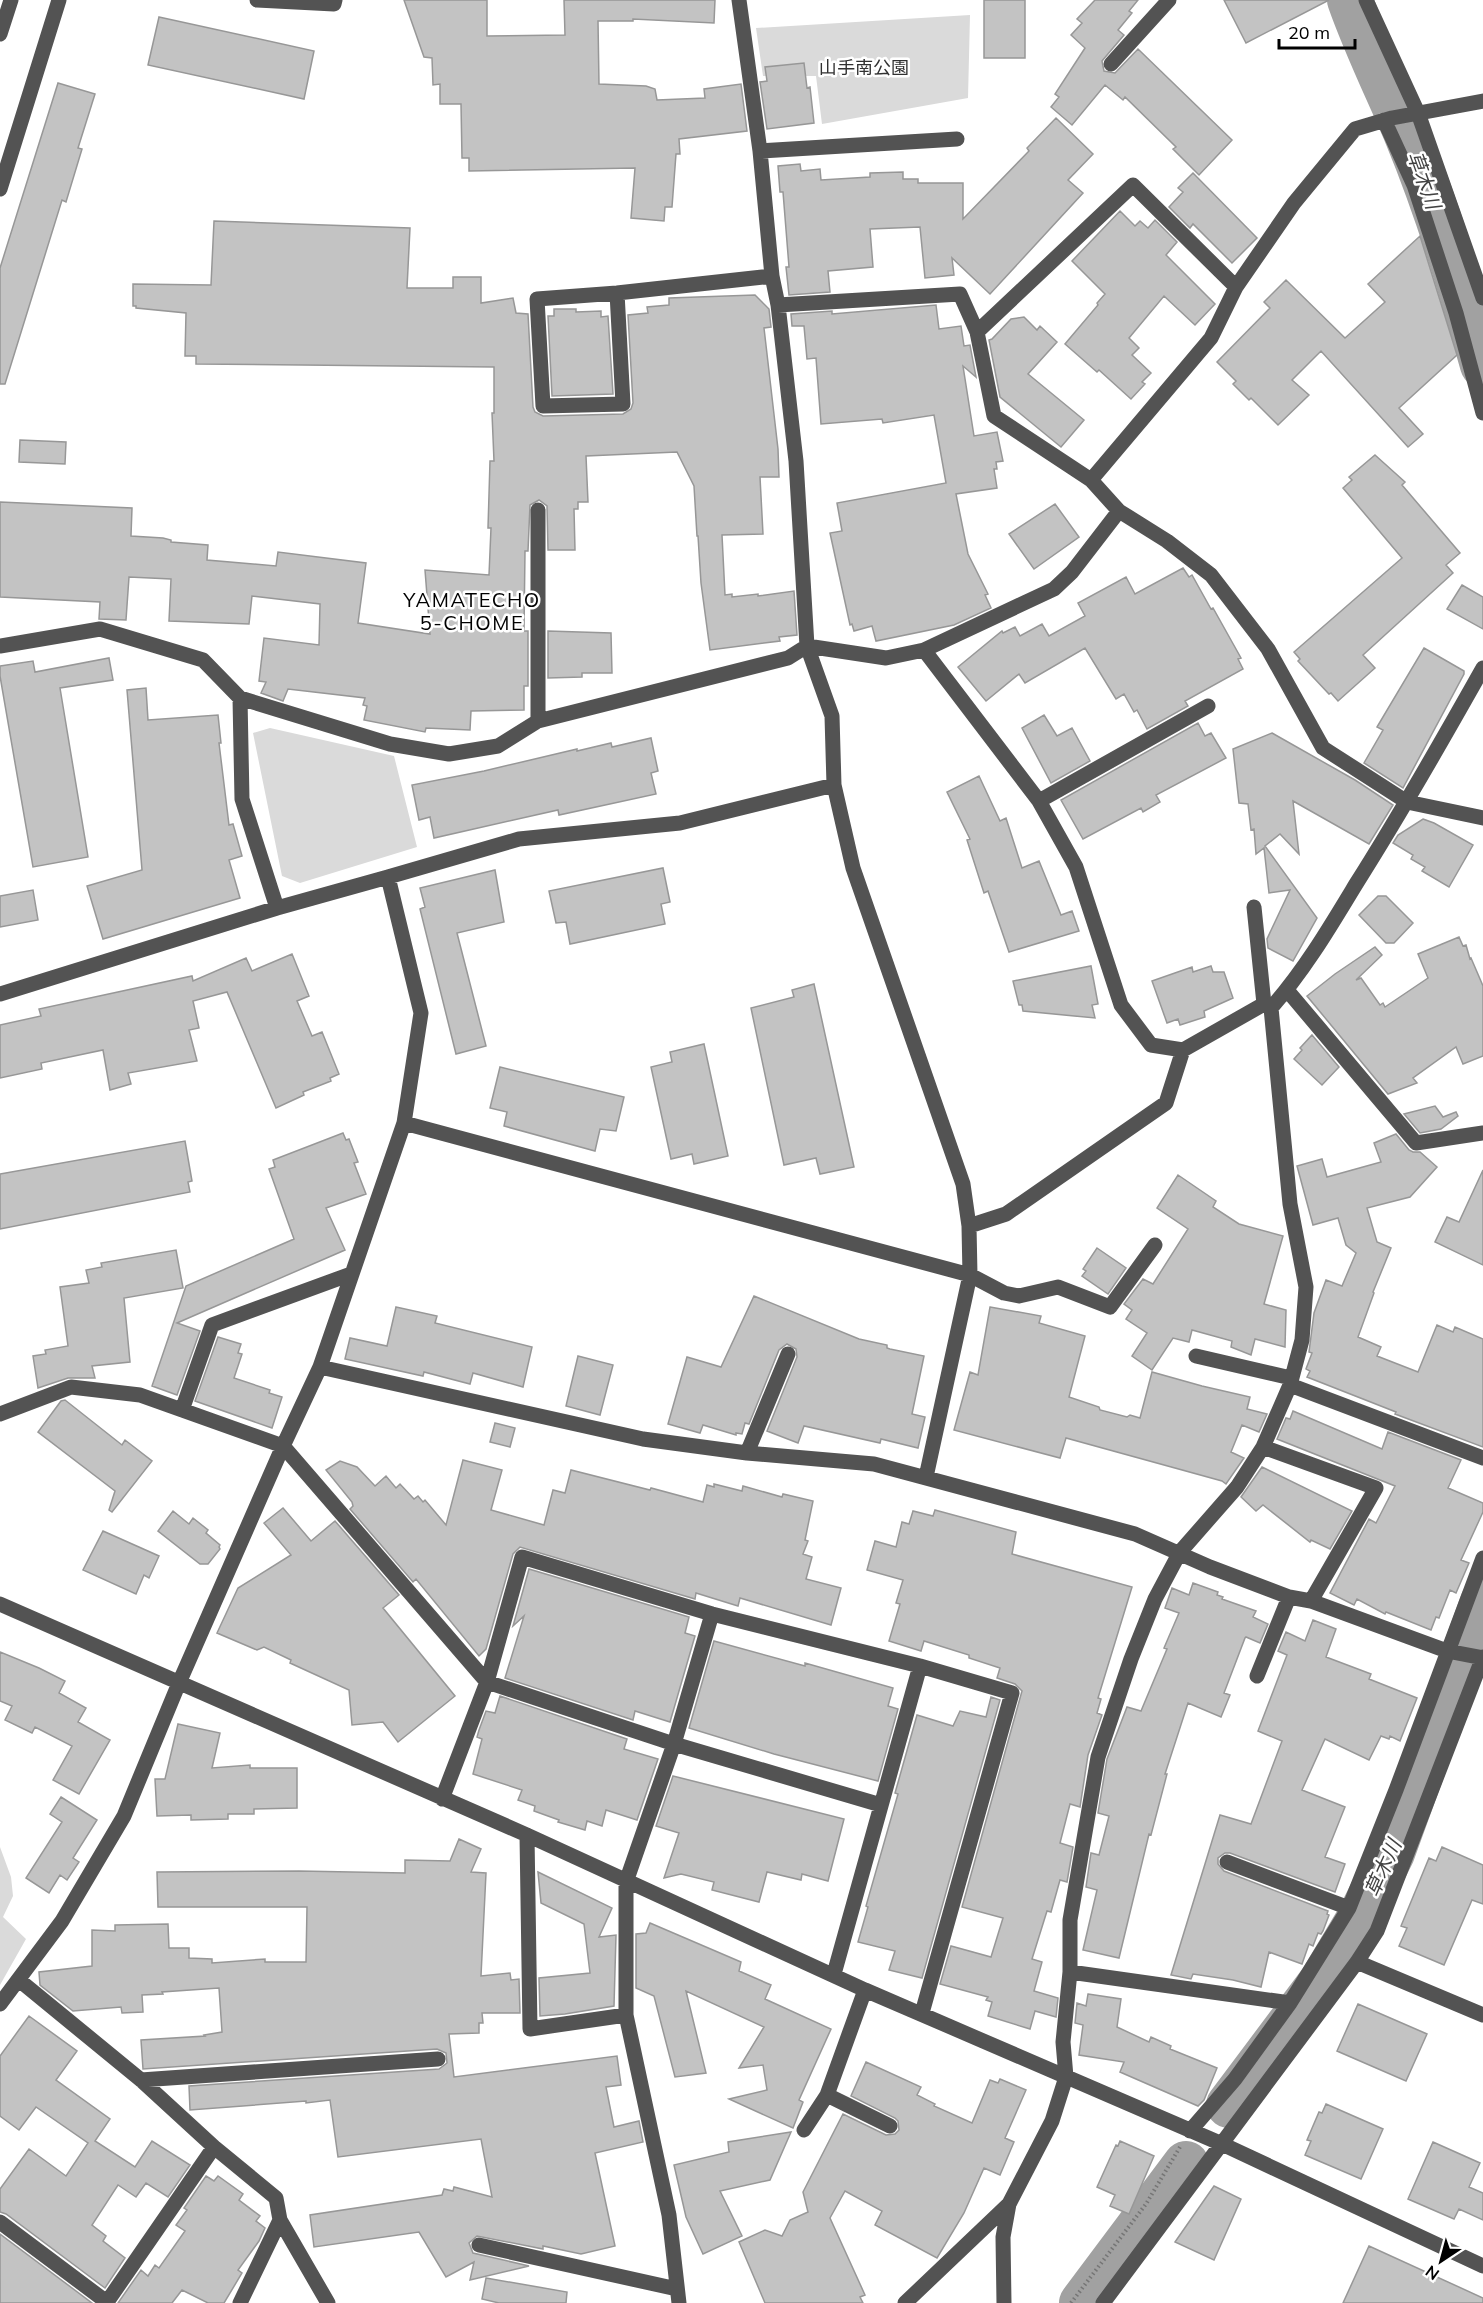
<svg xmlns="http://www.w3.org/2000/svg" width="1483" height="2303" viewBox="0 0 1483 2303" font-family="Mulish,'Noto Sans JP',sans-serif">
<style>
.green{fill:#dadada}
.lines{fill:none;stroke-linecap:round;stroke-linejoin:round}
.river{stroke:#a1a1a1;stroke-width:46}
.building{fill:#c3c3c3;stroke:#979797;stroke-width:1.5}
.path{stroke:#757575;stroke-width:4;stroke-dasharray:1.5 3;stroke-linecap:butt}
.minor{stroke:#535353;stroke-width:15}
.labels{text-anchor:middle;stroke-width:5;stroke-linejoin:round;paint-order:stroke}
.park-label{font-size:18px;fill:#313131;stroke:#fff}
.water-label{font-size:20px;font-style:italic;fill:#424242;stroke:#fff}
.neighbourhood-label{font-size:20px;letter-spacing:1.5px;fill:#000;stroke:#fff}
</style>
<rect width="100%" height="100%" fill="#fff"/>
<path class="green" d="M970 15 968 98 822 124 816 76H763L756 28Z
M270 728 394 756 417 847 300 883 282 876 253 733Z
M0 1847 11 1877 13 1896 3 1917 26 1939 0 1985Z"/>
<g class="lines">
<path class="river" d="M1350 0C1366 46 1388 90 1407 135 1438 210 1461 287 1483 365
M1229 2105 1322 1981 1359 1919 1392 1853 1483 1602
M1082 2303 1186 2164"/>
</g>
<path class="building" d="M404 0H487V36L565 35 564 0H715L714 23 633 19V21H598L599 84 646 86 655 89 657 100 705 98 704 89 741 84 747 131 679 139 680 154H676L672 207H665L664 221 631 218 635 168 469 171V158H462L461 104H440V84L433 85 432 58 424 57Z
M984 0H1025V58H984Z
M1095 0H1138L1129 11 1132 13 1118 30 1124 35 1102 61 1104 71 1115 73 1138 49 1232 140 1199 175 1173 149 1176 147 1125 97 1123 100 1105 85 1072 125 1051 107 1059 97 1055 94 1085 48 1071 35 1082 23 1077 19Z
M1224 0H1329L1246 43Z
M159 17 314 51 304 99 148 65Z
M804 63 807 88 810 87 814 123 767 129 760 82 767 81 765 67Z
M58 83 95 94 78 148 82 149 66 202 62 200 5 384H0V268Z
M1056 118 1093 154 1068 180 1083 193 990 294 952 258 954 275 925 278 920 227 870 229 873 267 828 271 830 292 789 295 786 267H789L783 192H780L778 166 800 164 801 171 820 169 821 180 870 177V173L903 172V179H918V183H963V219L1029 151 1027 148Z
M1193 173 1257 238 1232 263 1193 224 1190 228 1169 207 1183 192 1178 188Z
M1120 211 1135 226 1140 221 1148 228 1155 220 1177 242 1166 255 1215 304 1195 325 1164 296 1129 338 1139 348 1132 355 1151 373 1142 382 1145 384 1131 399 1099 370 1097 372 1065 344 1098 305 1097 303 1105 294 1072 261Z
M214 221 410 228 407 288H453V277H481V303L513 298 516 313 528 314 533 407 535 412 543 416 623 414 631 409 633 403 628 315 648 313 647 307 669 305V298L755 295 769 309 771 327 764 328 778 449 779 477H760L763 534 722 535 725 595 732 594V597L758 594V596L794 591 797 635 779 637 780 641 710 650 701 583 698 536H697L694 486 677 452 586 456 588 502H578V509H574L575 550H548L547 506 539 500 530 505 528 551H525L524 631H528V686H524V710L471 711 470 730 426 728 425 732 364 720 367 706 363 705 365 698 288 689 283 701 261 693 266 682 259 681 264 638 319 645 320 604 252 596 249 624 169 621 171 579 129 577 126 620 99 619 100 602 0 597V502L132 508 131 536 163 538 171 540V542L208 545 207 560 276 566 278 552 366 563 358 623 430 634 425 570 489 575 491 528H488L490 461H494L492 413H494V367L196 364V356H185L186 313 136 308V306H133V284L211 285Z
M1420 236 1457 355 1399 408 1423 434 1408 447 1321 351 1292 380 1309 395 1278 425 1251 398 1249 400 1233 384 1236 381 1217 362 1270 308 1264 302 1286 280 1345 338 1385 302 1368 284Z
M936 305 939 329 961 326 964 346 970 345 976 377 963 366 974 436 997 432 1003 461 996 462 997 469H994L997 488 956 494 968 554 988 594 985 595 991 608 954 625 876 641 872 626 854 631 852 624 850 625 830 533 842 531 837 503 946 483 934 415 883 423 882 419 821 424 816 358 807 359 804 326H792L791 314 832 311V314Z
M554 309H576V312L601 311V317L608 316 613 394 552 396 548 316H554Z
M1024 317 1037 330 1040 326 1057 342 1028 374 1084 420 1061 447 1000 397 989 340 992 339 1011 319Z
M20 440 66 442 65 464 19 462Z
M1375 455 1405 482 1402 485 1460 553 1446 565 1453 573 1363 655 1375 668 1338 701 1331 693 1329 694 1298 661 1300 659 1294 652 1402 558 1343 488 1352 480 1349 477Z
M1055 504 1079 537 1034 569 1009 534Z
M1183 568 1189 577 1192 575 1211 609 1213 608 1241 658 1238 659 1243 669 1185 701 1188 706 1147 729 1137 710 1134 712 1124 694 1116 699 1085 648 1025 683 1019 674 986 701 958 667 1002 631 1003 633 1015 627 1020 636 1042 624 1049 636 1085 616 1078 603 1126 577 1135 594Z
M1462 585 1483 597V629L1447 609Z
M548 631 611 633 612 673H582V677L548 678Z
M1424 648 1464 671V674L1403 788 1364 763 1383 730 1377 727Z
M109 658 113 680 60 688 88 857 33 867 0 676V666L33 661 35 672Z
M146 688 148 720 218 715 221 743H219L229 825 233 824 242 856 229 860 240 898 103 939 87 886 142 870 127 690Z
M1044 715 1057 736 1072 728 1090 761 1051 783 1022 728Z
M1198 723 1205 736 1211 733 1226 758 1156 795 1160 802 1143 812 1141 808 1083 839 1061 800Z
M1272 733 1355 780 1393 805 1369 844 1293 801 1299 854 1280 834 1265 846 1317 918 1293 961 1268 948 1267 939 1290 890 1269 893 1264 848 1256 854 1254 829 1251 830 1248 804 1239 803 1233 749Z
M651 738 658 771 651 773 656 794 559 815 558 810 434 838 430 817 419 820 412 785 484 771 577 749V751L611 743 612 747Z
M979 776 1000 821 1006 818 1022 868 1039 861 1061 915 1072 911 1079 931 1009 952 988 891 984 893 967 840 970 839 947 792Z
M1423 819 1434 823 1473 845 1449 887 1422 871 1425 867 1411 859 1413 855 1393 843 1398 835Z
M663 868 670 902 661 904 665 924 570 944 566 922 556 923 549 891Z
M495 870 504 922 457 933 486 1046 456 1054 420 909 425 907 420 888Z
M33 890 38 920 0 927V896Z
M1378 896H1386L1413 923 1394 943H1386L1359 915Z
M1459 937 1463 946 1466 945 1470 959 1471 958 1483 986V1056L1463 1064 1456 1047 1413 1078 1417 1083 1388 1094 1307 996 1335 974 1375 947 1382 955 1356 980 1361 978 1380 1005 1383 1003 1385 1007 1428 978 1418 954Z
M292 954 309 996 297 1001 312 1036 322 1032 339 1074 330 1078 331 1081 303 1092 304 1095 276 1108 227 992 193 1001 199 1028 189 1030 197 1061 128 1073 131 1084 110 1090 103 1050 41 1063 42 1069 0 1078V1025L41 1016 39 1009 192 976 193 981 246 958 252 971Z
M1091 966 1098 1004 1092 1005 1095 1018 1023 1011 1022 1005H1019L1013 981Z
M1211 966 1213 972H1224L1233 998 1204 1011 1205 1017 1180 1025 1178 1019 1167 1023 1152 981 1192 967 1193 972Z
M814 984 854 1167 820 1174 816 1158 784 1165 751 1008 794 997 792 990Z
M1312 1035 1339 1067 1322 1085 1294 1059 1302 1050 1300 1048Z
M704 1044 728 1156 694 1164 692 1154 671 1159 651 1067 672 1062 670 1052Z
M500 1067 624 1097 616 1131 600 1129 595 1151 504 1126 507 1112 490 1108Z
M1435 1106 1443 1117 1456 1112 1458 1116 1441 1129 1420 1133 1404 1114Z
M343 1133 346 1140 349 1139 358 1162 354 1163 366 1194 326 1208 345 1250 177 1323 200 1331 177 1395 152 1386 186 1286 294 1239 269 1169 275 1167 273 1160Z
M1396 1134 1409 1150 1413 1152H1420L1437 1167 1410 1197 1367 1208 1377 1242 1391 1248 1373 1292 1374 1293 1358 1337 1381 1347 1377 1356 1418 1372 1437 1325 1453 1332 1455 1327 1483 1339V1447L1395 1414 1396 1412 1307 1377 1310 1371 1306 1369 1312 1353 1309 1352 1314 1313 1326 1280 1342 1286 1356 1253 1346 1245 1338 1218 1313 1225 1297 1166 1322 1159 1327 1177 1381 1162 1374 1143Z
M185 1141 192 1181 188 1182 190 1192 0 1229V1174Z
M1483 1170V1265L1435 1242 1447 1217 1459 1222Z
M1178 1175 1216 1201 1213 1207 1239 1224 1283 1236 1264 1304 1286 1310 1285 1347 1255 1339 1251 1355 1231 1347 1232 1341 1192 1330 1189 1342 1173 1338 1152 1370 1132 1356 1147 1333 1126 1319 1132 1310 1124 1304 1143 1279 1153 1284 1188 1229 1157 1208Z
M1097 1248 1126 1268 1108 1294 1082 1276 1086 1271 1083 1269Z
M176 1250 183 1288 124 1298 130 1362 92 1366 95 1378H68L38 1388 33 1356 46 1354 45 1350 68 1346 60 1287 89 1283 86 1270 102 1267 101 1263Z
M754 1296 859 1339 887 1345V1348L890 1349 924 1356 912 1414 925 1417 918 1448 881 1439 880 1443 804 1426 798 1443 767 1431 797 1357 796 1349 787 1344 779 1350 749 1424 745 1423 742 1434 736 1433V1435L703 1425 700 1433 668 1424 687 1357 721 1367Z
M396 1307 437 1316 435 1323 532 1347 523 1387 473 1373 470 1384 424 1372 423 1376 345 1359 350 1338 387 1346Z
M990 1307 1041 1316 1039 1323 1085 1336 1069 1397 1099 1407 1100 1410 1127 1417 1130 1415 1140 1418 1152 1372 1202 1386 1250 1397 1247 1409 1267 1414 1259 1432 1242 1425 1231 1452 1244 1458 1226 1484 1222 1481 1066 1438 1060 1458 954 1430 970 1372 978 1375Z
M218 1337 241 1344 238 1353 242 1354 234 1378 270 1390 269 1393 282 1397 272 1428 195 1401Z
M578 1356 613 1365 600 1415 566 1406Z
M65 1400 122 1445 125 1440 152 1461 112 1512 109 1510 115 1491 38 1432 61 1401Z
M1293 1411 1382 1449 1388 1432 1461 1460 1448 1488 1483 1503V1512L1461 1560 1469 1563 1456 1593 1450 1590 1439 1618 1436 1617 1431 1630 1386 1612 1385 1614 1357 1599 1354 1605 1330 1593 1369 1519 1376 1523 1395 1486 1277 1439 1286 1418 1290 1419Z
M495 1423 515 1428 510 1447 490 1442Z
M463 1460 502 1470 491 1510 544 1525 553 1490 565 1493 571 1470 650 1490 651 1488 703 1502 707 1485 714 1487V1484L742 1491 743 1486 782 1497 783 1494 813 1501 805 1540 808 1541 803 1554 812 1557 806 1579 841 1588 831 1625 740 1598 738 1606 696 1593 695 1599 520 1547 513 1554 486 1649 479 1656 416 1579 413 1582 350 1509 353 1506 352 1502 326 1470 340 1461 357 1467 375 1486 386 1476 396 1488 400 1484 414 1499 418 1496 423 1502 425 1500 446 1525Z
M1262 1467 1352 1511 1330 1549 1311 1540 1310 1542 1263 1505 1256 1511 1241 1497Z
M283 1508 311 1541 335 1521 399 1595 383 1608 455 1696 398 1742 383 1722 352 1725 349 1690 290 1663 291 1660 264 1647 257 1650 217 1633 238 1588 291 1555 264 1523Z
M935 1510 1016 1532 1012 1554 1132 1587 1098 1698 1101 1699 1097 1713 1102 1715 1088 1755 1080 1807 1070 1804 1060 1843 1073 1847 1067 1882 1060 1880 1051 1912 1047 1911 1032 1959 1042 1962 1034 1991 1058 1998 1056 2017 1035 2011 1030 2029 988 2016 992 2002 986 2000 988 1997 940 1984 951 1946 991 1957 1003 1918 962 1907 1022 1691 1015 1684 997 1678 1000 1668 969 1658V1655L924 1641 921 1651 889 1641 900 1604 896 1603 903 1580 867 1570 875 1541 896 1547 902 1522 909 1524 913 1511 933 1516Z
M173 1511 189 1524 193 1518 208 1530 206 1533 220 1545 219 1547 220 1549 208 1564H200L158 1531Z
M103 1531 159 1556 149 1578 144 1575 136 1594 83 1570Z
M529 1569 689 1617 685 1633 695 1636 670 1722 635 1711 633 1720 505 1678 524 1616 513 1626Z
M1193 1583 1218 1592 1217 1595 1223 1597 1222 1599 1256 1611 1253 1617 1268 1624 1260 1643 1246 1637 1245 1638 1224 1693 1230 1695 1221 1717 1188 1703 1165 1774H1167L1151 1835 1149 1834 1119 1958 1083 1950 1097 1890 1086 1887 1091 1853 1099 1855 1109 1816 1098 1813 1107 1759 1127 1707 1141 1711 1167 1649 1164 1648 1179 1613 1165 1608 1172 1588 1189 1595Z
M1313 1620 1336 1629 1326 1657 1371 1674 1369 1679 1417 1698 1400 1741 1390 1736 1389 1739 1381 1736 1369 1760 1325 1739 1302 1790 1345 1807 1325 1857 1345 1864 1335 1892 1230 1853H1225L1218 1858V1864L1224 1871 1328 1911 1327 1914 1329 1915 1323 1931 1321 1934 1318 1933 1313 1946 1309 1944 1302 1964 1269 1952 1261 1987 1233 1980 1193 1974 1191 1979 1171 1975 1220 1815 1251 1824 1282 1741 1258 1731 1287 1655 1278 1651 1286 1632 1305 1641Z
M714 1641 805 1666V1663L893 1688 888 1706 898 1709 878 1781 774 1754 689 1728Z
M0 1652 39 1668 65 1681 59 1693 86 1708 78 1722 110 1740 79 1794 53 1780 72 1746 35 1727 32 1733 5 1720 12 1706 0 1701Z
M500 1696 627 1739 624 1749 658 1759 637 1820 606 1810 602 1826 587 1821 585 1830 558 1822 559 1820 534 1811 535 1806 518 1800 522 1790 473 1774 482 1739 477 1737 479 1730 486 1711 495 1713Z
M991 1697 1000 1700 922 1978 889 1970 895 1951 858 1942 868 1907 866 1906 898 1794 895 1793 897 1786 917 1715 953 1726 960 1711 986 1717Z
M178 1724 220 1733 212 1768 250 1765V1768H297V1808L254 1809V1814H228V1819L191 1820V1815L157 1816 155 1779H165Z
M673 1776 844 1819 828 1881 802 1874 801 1880 767 1872 759 1902 712 1890 714 1882 681 1874 664 1878 679 1833 656 1826Z
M61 1797 97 1820 73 1858 79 1862 67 1880 60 1875 49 1893 26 1878 62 1822 50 1814Z
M459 1839 481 1849 471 1872 486 1873 481 1976 510 1973 511 1980 519 1979 520 2013H482L483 2023H479V2033L449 2034 454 2077 617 2056 621 2085 606 2087 614 2127 639 2121 643 2142 595 2153 615 2246 581 2254 543 2246V2249L477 2236 469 2243 473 2253 529 2266 470 2280 474 2262 446 2277 419 2232 314 2247 310 2215 442 2195 444 2189 453 2191 454 2187 492 2197 481 2139 338 2157 330 2100 306 2103V2101L190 2110 189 2086 439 2069 447 2063 446 2053 437 2049 143 2069 141 2040 205 2036 204 2035 222 2032 219 1988 162 1992 163 1994 142 1995 143 2012 122 2013 121 2007 73 2011 40 1985 39 1972 92 1966V1930L115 1931V1925L168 1924 169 1948H189V1958L212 1959V1963L265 1959V1962H306L307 1907H158L157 1872 299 1871 405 1873V1860L450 1861Z
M1442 1847 1483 1865V1904L1472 1900 1444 1965 1399 1946 1407 1928 1401 1926 1429 1858 1436 1861Z
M538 1872 612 1908 599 1937 616 1935 614 2006 565 2014 540 2016 539 1978 590 1973 584 1924 541 1903Z
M650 1923 741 1962 739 1971 771 1985 765 1999 831 2029 799 2100 803 2102 793 2128 729 2099 767 2090 763 2065 739 2068 764 2027 686 1991 706 2073 675 2077 654 1996 636 1988V1934L646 1933Z
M1088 1994 1121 1999 1117 2027 1149 2042 1151 2037 1171 2046 1170 2049 1217 2068 1204 2100 1198 2106 1120 2072 1124 2062 1079 2055 1083 2025 1075 2023 1077 2003 1086 2006Z
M1358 2004 1427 2034 1406 2081 1337 2051Z
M29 2016 77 2051 56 2080 110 2119 95 2141 135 2167 152 2141 190 2165 168 2197 146 2183 136 2197 118 2185 92 2225 106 2236 103 2241 125 2258 105 2288 6 2214 0 2212V2189L29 2149 66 2176 88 2143 36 2107 19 2130 0 2116V2056Z
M866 2062 921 2087 917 2095 935 2104 934 2106 972 2123 990 2080 998 2083 1000 2079 1026 2090 1005 2138 1014 2142 1000 2175 984 2168 964 2213 937 2258 875 2225 882 2211 845 2191 830 2218 865 2295 860 2297 863 2303H765L739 2242 765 2230 782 2236 790 2220 808 2212 803 2192 843 2114 886 2135 895 2134 899 2130 898 2121 895 2118 851 2096Z
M1326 2104 1383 2129 1361 2179 1305 2155 1311 2141 1307 2140 1319 2112 1322 2113Z
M791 2132 770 2180 720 2191 742 2236 703 2254 686 2217 674 2165 729 2152 728 2142Z
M1120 2141 1154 2156 1129 2214 1110 2206 1115 2195 1097 2187 1116 2145 1118 2146Z
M1433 2142 1480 2163 1469 2187 1483 2193V2220L1459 2209 1454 2219 1408 2199Z
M206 2176 214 2181 218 2176 243 2194 239 2200 260 2216 256 2221 265 2228 259 2241 238 2270 242 2273 224 2303H208L182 2290 172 2303H118L141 2270 148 2276 155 2265 159 2268 185 2231 176 2225 187 2210 184 2208Z
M1214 2186 1241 2199 1214 2260 1175 2242Z
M0 2234 92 2303H0Z
M1369 2246 1483 2298V2303H1343Z
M486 2278 567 2292 566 2303H499L482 2299Z"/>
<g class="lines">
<path class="path" d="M1071 2303 1146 2204 1180 2147"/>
<path class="minor" d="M257 0 334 4 335 0
M1366 0 1418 113 1483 298
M0 34 11 0
M1111 64 1169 0
M1384 120 1414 185 1456 313 1483 413
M760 151 957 139
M0 189 59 0
M617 293 623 404 543 406 537 299 617 293 772 276
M778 305 960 294 977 332 994 416 1091 480 1119 511 1167 541 1211 575 1268 649 1323 748 1407 802 1483 818
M977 332 1133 185 1236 287
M1091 480 1211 338 1236 287 1294 203 1355 129 1392 118 1483 101
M0 646 100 629 203 660 240 698 390 744 449 754 498 746 538 721 788 658 807 646 886 658 924 650 1054 589 1072 572 1119 511
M924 650 1039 801 1076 867 1121 1005 1151 1045 1183 1050 1264 1004 1271 1008C1304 971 1330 927 1356 884 1401 813 1442 741 1483 668
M240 698 242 799 277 908
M538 721V510
M834 785 853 868 963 1184 969 1226 970 1275 926 1477
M1039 801 1208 706
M388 877 519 839 680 823 834 785 832 716 807 646 796 461 778 305 772 276 760 151 739 0
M1254 907 1264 1004
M1287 990 1416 1143 1483 1133
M0 994 277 908 388 877 421 1013 404 1123 320 1367
M404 1123 970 1275 1004 1293 1019 1296 1058 1287 1110 1307 1155 1245
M969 1226 1006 1214 1166 1103 1183 1050
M1196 1356 1291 1378
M1290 1385 1483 1458
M182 1410 212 1325 351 1274
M0 1414 71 1387 140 1395 283 1446 487 1682 674 1744 881 1805
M1263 1447 1376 1488 1311 1601
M747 1453 788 1354
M0 1604 527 1835 865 1990 1222 2144 1483 2266
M1257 1676 1289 1597
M442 1799 487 1682 522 1557 712 1614 920 1666 1012 1693 922 2013
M527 1835 530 2029 626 2015
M1227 1862 1349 1908
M1357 1962 1483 2015
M1070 1972 1290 2003
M834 1974 920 1666
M19 1980 141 2080 214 2147 276 2198 280 2220 328 2303
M0 2004 62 1921 124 1816 179 1683 283 1446 320 1367 643 1439 747 1453 874 1464 1135 1534 1210 1567 1289 1597 1311 1601 1447 1651 1483 1658
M141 2080 438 2059
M827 2095 890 2126
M804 2130 827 2095 865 1990
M1190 2131 1235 2079 1290 2003 1349 1908 1396 1790 1483 1558
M0 2222 108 2303
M479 2245 677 2289
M107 2302 214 2147
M240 2303 280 2220
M679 2303 669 2215 626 2015V1882L674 1744 712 1614
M905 2303 1009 2204 1052 2121 1066 2077 1063 2042 1070 1972V1920L1098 1757 1131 1659 1155 1599 1180 1552 1237 1487 1263 1447 1290 1385 1302 1340 1306 1287 1290 1204 1271 1008
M1004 2303 1003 2237 1009 2204
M1103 2303 1357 1962 1377 1931 1483 1657"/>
</g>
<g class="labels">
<g class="park-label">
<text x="864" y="74">山手南公園</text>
</g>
<g class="water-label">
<text transform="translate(1424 180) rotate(70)" y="7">草木川</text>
<text transform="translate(1383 1868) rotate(-66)" y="7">草木川</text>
</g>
<g class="neighbourhood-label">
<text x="472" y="607">YAMATECHO<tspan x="472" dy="23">5-CHOME</tspan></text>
</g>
</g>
<g transform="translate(1441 2261) rotate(216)" stroke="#ffffff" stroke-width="4.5" paint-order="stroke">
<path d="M0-4.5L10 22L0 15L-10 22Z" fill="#000000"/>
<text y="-9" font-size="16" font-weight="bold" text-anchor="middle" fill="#000000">N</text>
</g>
<path d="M1279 39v9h76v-9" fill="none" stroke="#000000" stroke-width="3"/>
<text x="1288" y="39" font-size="18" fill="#000000" stroke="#ffffff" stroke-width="4.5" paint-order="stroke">20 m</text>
</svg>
